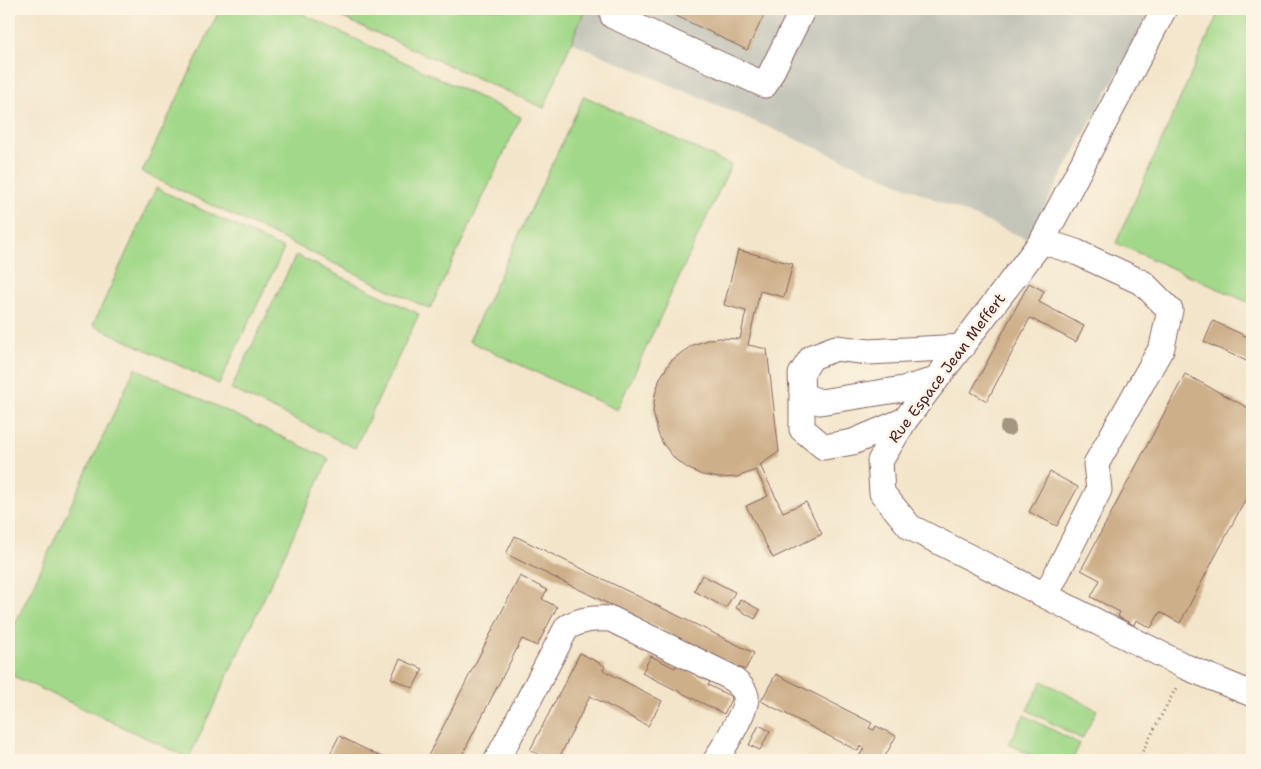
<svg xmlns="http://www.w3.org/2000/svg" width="1261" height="769" viewBox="0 0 1261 769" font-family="'Shantell Sans',sans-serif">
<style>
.industrial{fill:#c4c5b9}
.green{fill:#a2d889;stroke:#767c5a}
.building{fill:#cdaf89}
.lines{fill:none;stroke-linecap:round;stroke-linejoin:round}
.minor-casing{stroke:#856463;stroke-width:27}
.path{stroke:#856463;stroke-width:3;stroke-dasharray:1 4;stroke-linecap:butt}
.minor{stroke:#fff;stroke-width:25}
.tree{fill:#a49682}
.labels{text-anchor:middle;stroke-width:5;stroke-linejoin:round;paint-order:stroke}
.street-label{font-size:15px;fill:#4a1f2b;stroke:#fcf5e5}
</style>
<rect width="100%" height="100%" fill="#fcf5e5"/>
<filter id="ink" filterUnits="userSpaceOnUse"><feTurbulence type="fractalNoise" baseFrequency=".02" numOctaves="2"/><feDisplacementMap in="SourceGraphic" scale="10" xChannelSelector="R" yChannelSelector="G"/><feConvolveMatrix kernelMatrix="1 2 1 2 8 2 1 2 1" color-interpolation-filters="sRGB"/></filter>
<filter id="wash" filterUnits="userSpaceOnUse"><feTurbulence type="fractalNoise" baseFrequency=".0096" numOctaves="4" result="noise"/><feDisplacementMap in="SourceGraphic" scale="20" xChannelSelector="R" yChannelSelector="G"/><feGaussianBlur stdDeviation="1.12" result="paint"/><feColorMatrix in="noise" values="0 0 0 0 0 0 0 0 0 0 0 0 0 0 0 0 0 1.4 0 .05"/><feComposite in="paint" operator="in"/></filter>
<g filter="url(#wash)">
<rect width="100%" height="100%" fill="#f3e5ca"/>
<path class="industrial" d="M585 9H1152L1027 239 571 42Z"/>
<path class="green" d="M220 9H292L521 117 430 309 142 172Z
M323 9H585L544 108Z
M1220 9H1252V304L1116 243Z
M584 96 731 165 617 410 469 341Z
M156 188 284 249 219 384 93 325Z
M296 255 419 314 355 448 231 389Z
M135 368 329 459 189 758 9 674V637Z
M1042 681 1097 710 1082 739 1027 710Z
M1024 715 1080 744 1072 760H1040L1009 744Z"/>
<g id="blocks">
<path class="building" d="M662 9H767L747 50Z
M738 250 793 264 784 297 760 291 748 345 767 349 779 452 760 465 783 512 806 502 822 534 773 558 746 506 768 496 756 470 737 477 720 478 702 475 689 469 676 460 663 444 658 433 653 411 655 395 660 378 671 361 681 353 693 345 710 339 719 338 740 339 746 311 724 305Z
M1029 283 1044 291 1039 302 1084 326 1076 342 1030 318 987 401 971 392Z
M1213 321 1252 339V362L1251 363 1204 342Z
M1185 374 1252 410V487L1180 623 1160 612 1151 628 1136 620 1134 625 1122 619 1118 616 1120 612 1091 597 1100 580 1081 570Z
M1050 472 1078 487 1057 526 1029 512Z
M515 536 754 653 745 670 506 554Z
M702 575 735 592 726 608 694 591Z
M520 576 547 590 542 599 557 607 537 646 522 639 462 755 472 760H426Z
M740 599 760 610 755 619 736 608Z
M580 653 605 666 603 670 662 701 648 726 590 696 558 760H549L530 750Z
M651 656 675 668 677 665 710 682 708 685 732 697 724 714 642 673Z
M400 659 423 669 413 688 391 678Z
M776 674 872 723 869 728 874 730 876 726 896 736 883 760H857L864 748 860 746 858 751 761 701Z
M759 725 770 731 760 750 749 745Z
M339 736 383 758 382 760H342L330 754Z"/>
</g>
</g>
<g filter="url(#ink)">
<use href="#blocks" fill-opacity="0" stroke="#856463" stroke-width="1"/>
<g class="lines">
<defs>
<path id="minor" d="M612 9 613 16 765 85 803 9
M1164 9 1042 241 905 420 880 461 882 493 910 527 1186 667 1252 694
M1042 241 1076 252 1143 283 1170 310 1162 347 1096 464 1099 490 1046 595
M936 380 903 389 820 402 802 395 801 374 812 357 836 348 869 352 962 347
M802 395V429L824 447 853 442 905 420
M497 760 567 627C582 619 594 618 611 619L728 676C735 681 744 687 746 696 748 708 723 748 716 760"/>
</defs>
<use href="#minor" class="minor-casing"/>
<path class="path" d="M1138 760 1177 686"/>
<use href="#minor" class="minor"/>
</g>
<circle class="tree" cx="1008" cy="428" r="8"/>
</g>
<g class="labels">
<g class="street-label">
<text transform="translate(947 368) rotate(-53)" y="5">Rue Espace Jean Meffert</text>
</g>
</g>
<rect width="1261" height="769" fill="none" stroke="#fcf5e5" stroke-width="30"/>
</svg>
